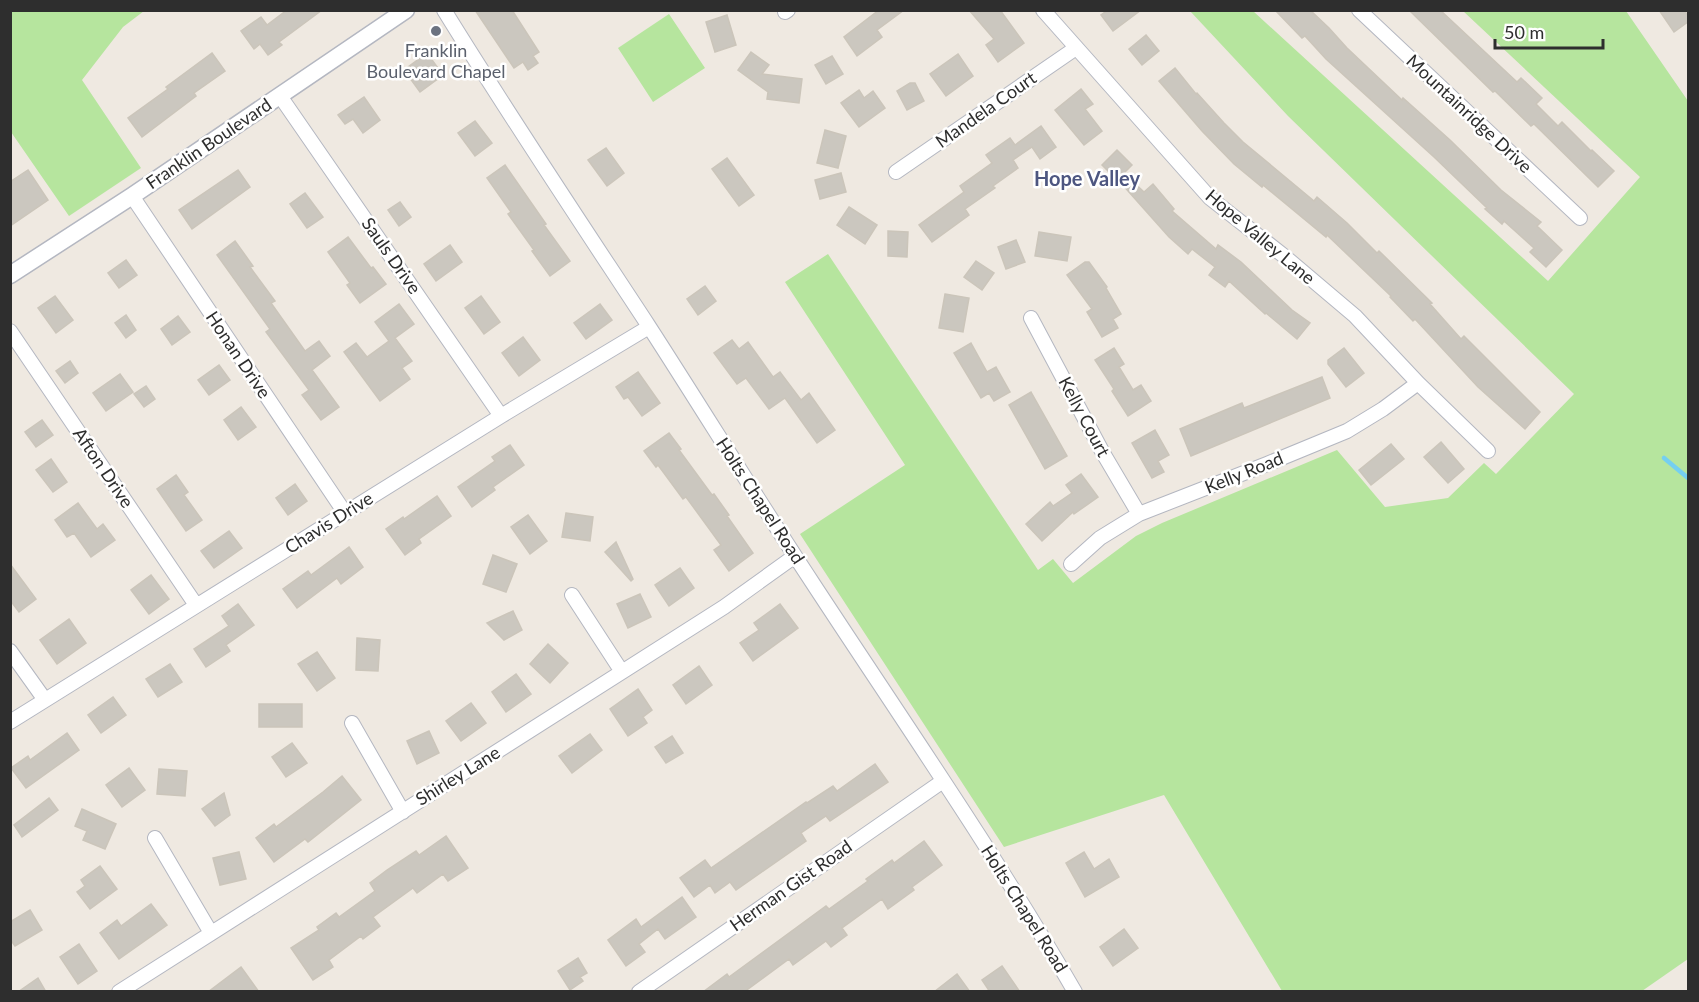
<svg xmlns="http://www.w3.org/2000/svg" width="1699" height="1002" viewBox="0 0 1699 1002" font-family="Lato,sans-serif">
<style>
.green{fill:#b6e59e}
.lines{fill:none;stroke-linecap:round;stroke-linejoin:round}
.stream{stroke:#75cff0;stroke-width:4.5}
.building{fill:#cbc7bf;stroke:#cbc5ba;stroke-width:1.5}
.minor-casing{stroke:#b4b7c1;stroke-width:16}
.tertiary-casing{stroke:#b4b7c1;stroke-width:19}
.minor{stroke:#fff;stroke-width:14}
.tertiary{stroke:#fff;stroke-width:16}
.worship-dot{fill:#6b7280;stroke:#fff;stroke-width:2}
.labels{text-anchor:middle;stroke-width:5;stroke-linejoin:round;paint-order:stroke}
.worship-label{font-size:18px;fill:#5b616d;stroke:#fff}
.street-label{font-size:18px;fill:#2e2e2e;stroke:#fff}
.neighbourhood-label{font-size:20px;font-weight:bold;fill:#4d5680;stroke:#fff}
</style>
<rect width="100%" height="100%" fill="#efe9e1"/>
<path class="green" d="M10 11H144L123 27 82 80 141 168 69 216 11 132Z
M1190 11H1253L1548 281 1640 177 1463 11H1626L1688 101V959L1642 991H1282L1164 795 1004 847 800 534 905 465 785 282 828 254 1038 570 1053 559 1073 583 1136 536 1162 523 1337 450 1385 507 1448 498 1484 463 1496 474 1574 394 1288 116Z
M669 14 705 68 653 102 618 48Z"/>
<g class="lines">
<path class="stream" d="M1664 458 1688 478"/>
</g>
<path class="building" d="M287 10H322L279 42 282 45 268 55 260 44 254 49 241 31 261 17 267 25Z
M475 10H512L539 52 533 56 538 63 528 70 523 62 514 68Z
M879 10H904L877 30 882 37 857 56 844 37Z
M969 10H1000L1024 43 998 62 986 45 994 39Z
M1108 10H1141L1113 31 1101 15Z
M1275 10H1310L1329 28 1347 48 1402 100 1403 98 1450 140 1501 190 1541 222 1537 226 1562 250 1546 267 1530 252 1534 248 1504 221 1502 224 1485 209 1487 208 1434 157 1326 59 1305 36 1302 38Z
M1409 10H1440L1517 82 1521 78 1542 98 1536 104 1558 126 1562 122 1591 151 1592 150 1614 171 1598 187 1534 124 1531 126 1495 91 1493 92Z
M1659 10H1684L1689 17V21L1674 32Z
M727 15 736 45 715 52 706 22Z
M1146 35 1159 51 1142 65 1129 49Z
M751 52 769 65 762 74 802 79 799 103 767 99 768 92 738 70Z
M212 53 225 71 194 93 196 96 142 137 128 118 168 89 166 87Z
M427 53 443 75 420 92 404 70Z
M958 54 973 76 946 96 930 74Z
M832 56 843 74 826 84 815 65Z
M1175 68 1196 94 1197 93 1224 123 1243 142 1314 201 1317 197 1347 223 1377 253 1379 251 1432 303 1430 304 1461 339 1464 336 1540 412 1525 429 1478 387 1415 319 1413 321 1390 297 1391 296 1327 235 1326 237 1263 185 1262 187 1234 164 1202 131 1159 81Z
M910 83H915L924 101 907 110 897 91Z
M1081 89 1093 104 1085 109 1102 131 1084 145 1055 110Z
M859 90 864 98 873 91 885 108 859 127 841 103Z
M364 97 380 120 363 133 353 119 345 124 338 115Z
M475 121 492 143 475 156 458 133Z
M1041 126 1056 147 1040 159 1032 147 1013 160 1018 168 993 186 995 188 965 209 969 215 932 242 919 225 964 192 960 186 992 163 986 155 1010 138 1015 145Z
M825 130 846 136 838 168 817 163Z
M606 148 624 173 607 186 588 160Z
M1117 150 1132 165 1117 180 1102 165Z
M727 158 754 195 739 206 712 169Z
M505 165 546 224 544 225 570 261 550 276 532 251 534 250 508 214 511 212 487 178Z
M28 170 48 200 10 226V182Z
M238 170 250 187 192 229 179 210Z
M841 173 846 192 820 199 815 180Z
M1128 177 1144 192 1153 184 1174 209 1172 211 1216 249 1218 245 1241 262 1292 310 1310 323 1297 339 1266 313 1265 314 1229 281 1225 287 1209 275 1215 267 1192 249 1188 254 1169 237 1121 183Z
M305 193 323 217 307 228 290 204Z
M400 202 411 217 399 226 388 210Z
M849 207 877 225 865 244 837 225Z
M888 231 908 232 907 257 888 256Z
M1039 232 1071 237 1067 261 1035 256Z
M348 237 371 268 373 267 386 284 360 303 347 285 350 283 328 252Z
M1016 240 1025 262 1006 269 998 247Z
M235 241 253 266 250 267 275 301 271 303 305 351 319 341 330 356 312 370 339 407 321 420 302 395 309 390 266 332 270 329 217 255Z
M450 245 462 262 436 281 424 264Z
M126 260 137 275 119 288 108 273Z
M976 261 994 273 982 290 964 277Z
M1085 262H1089L1107 287 1106 288 1121 314 1113 319 1118 328 1102 337 1087 312 1092 309 1067 275Z
M705 286 716 301 698 315 687 299Z
M945 294 969 298 963 332 939 328Z
M55 296 73 320 56 333 38 308Z
M481 296 500 322 484 334 465 308Z
M399 304 414 324 395 338 412 361 402 368 410 379 380 401 344 352 356 343 367 357 389 341 375 322Z
M600 304 612 320 586 339 574 323Z
M126 315 136 330 126 338 115 323Z
M178 316 190 332 172 345 161 329Z
M523 337 540 360 519 376 502 353Z
M732 340 739 349 748 342 773 377 780 372 801 400 809 393 835 430 817 443 785 398 769 409 746 378 737 384 714 353Z
M971 343 987 372 996 367 1010 392 994 401 989 393 981 398 954 353Z
M1114 348 1124 364 1119 367 1133 390 1141 385 1151 401 1128 416 1112 391 1114 389 1095 360Z
M1344 348 1364 373 1346 387 1328 364V360Z
M70 361 78 373 65 383 56 371Z
M219 365 230 380 209 395 198 380Z
M638 372 660 403 642 416 628 397 624 399 616 387Z
M120 374 133 392 106 411 93 393Z
M1322 377 1330 398 1191 456 1180 429 1242 403 1244 408Z
M146 386 155 399 144 407 134 394Z
M1031 392 1067 456 1045 469 1009 405Z
M241 407 256 427 238 440 224 420Z
M42 420 53 435 36 447 25 432Z
M1155 430 1169 455 1158 461 1164 472 1152 478 1132 443Z
M669 433 681 449 679 450 712 495 714 494 729 515 727 516 753 553 729 571 714 550 721 545 686 497 683 499 658 465 656 467 644 451Z
M1441 442 1464 469 1448 483 1424 457Z
M1391 444 1404 459 1371 485 1359 470Z
M510 445 524 465 493 487 495 490 472 507 458 487 495 461 492 457Z
M51 459 67 482 53 492 36 470Z
M1081 474 1098 497 1074 514 1073 512 1042 541 1026 524 1050 502 1053 506 1072 493 1066 485Z
M176 475 188 492 184 495 202 520 186 531 157 489Z
M295 484 307 501 288 515 276 498Z
M437 496 451 516 419 539 421 543 405 555 386 529 403 517 404 519Z
M78 503 97 529 103 524 115 540 91 557 74 533 67 537 55 520Z
M566 513 593 517 590 541 562 537Z
M528 515 547 541 530 554 511 527Z
M229 531 242 548 214 568 201 551Z
M616 542 633 579 631 581 605 552Z
M349 547 363 567 341 584 337 578 297 608 283 589 308 571 311 575Z
M493 555 517 564 506 592 483 584Z
M10 564 36 599 19 612 10 600Z
M680 568 694 588 669 606 655 585Z
M151 575 169 599 149 614 131 590Z
M640 594 651 617 628 628 617 604Z
M238 604 254 625 226 645 230 651 206 667 194 649 229 626 222 616Z
M780 604 798 628 753 661 740 643 759 630 754 623Z
M513 611 522 630 504 640 487 623Z
M69 619 86 643 57 664 40 640Z
M357 638 380 640 378 671 356 670Z
M548 644 568 663 550 683 530 664Z
M317 652 335 678 317 691 298 664Z
M170 664 182 682 158 697 146 679Z
M699 666 712 685 686 704 673 685Z
M516 674 531 694 506 712 492 692Z
M638 689 652 710 643 717 647 723 628 736 610 709Z
M113 697 126 715 101 733 88 715Z
M471 703 486 723 461 741 446 721Z
M259 704H302V727H259Z
M429 731 439 753 417 764 407 741Z
M67 733 79 750 26 788 11 768 28 756 30 760Z
M590 734 602 750 572 773 559 756Z
M672 736 683 753 666 763 655 747Z
M292 743 307 763 286 777 272 757Z
M875 764 888 782 830 821 826 816 801 833 806 841 736 890 730 882 715 893 710 885 694 897 680 878 705 860 711 868 806 802 807 803 833 786 837 791Z
M129 768 145 790 122 807 106 785Z
M159 769 187 771 185 796 157 794Z
M342 776 361 800 308 842 305 839 274 862 256 838 274 824 276 827 323 792Z
M224 793 230 815 215 826 202 809Z
M49 798 58 810 22 837 14 825Z
M82 809 116 824 105 849 83 840 87 831 75 826Z
M446 836 468 868 448 881 443 874 417 893 413 888 373 917 380 926 363 939 361 936 329 960 333 967 313 980 291 948 319 930 317 927 336 913 339 917 375 891 370 883 387 870 416 851 419 855Z
M924 841 942 865 912 887 914 890 888 909 882 899 842 928 847 935 831 947 826 941 793 965 789 959 744 992H703L727 974 729 977 826 906 829 909 868 881 866 879 892 860 894 863Z
M239 852 246 879 220 885 213 858Z
M1084 852 1094 869 1109 859 1119 877 1085 897 1066 863Z
M100 866 117 889 90 909 77 892 85 886 81 880Z
M682 897 696 917 665 939 658 929 639 944 645 952 626 966 608 940 636 919 641 927Z
M151 904 167 925 119 959 100 933 117 920 121 926Z
M30 910 42 930 15 946 10 939V922Z
M1124 929 1138 948 1113 966 1100 947Z
M79 944 97 971 78 984 60 957Z
M578 958 587 973 580 977 583 981 570 990 558 971Z
M1002 966 1020 992H990L982 980Z
M241 967 259 992H208Z
M957 974 970 992H934Z
M38 978 46 992H18Z"/>
<g class="lines">
<defs>
<path id="minor" d="M444 10C510 117 579 220 648 325 703 410 756 497 812 582 901 718 994 852 1075 992
M1043 10 1210 198 1284 256 1355 316 1418 383 1488 451
M1359 10 1580 218
M785 12 788 10
M280 96 501 416
M896 172 1076 48
M132 196 345 513
M1031 318 1103 453 1139 514
M10 331 196 605
M1071 564 1100 538 1139 514 1267 464 1347 431 1383 409 1418 383
M572 595 622 672
M10 651 45 700
M10 722 501 416 649 327
M352 723 403 812
M155 838 211 933
M119 992 724 607 795 556
M639 992 943 781"/>
<path id="tertiary" d="M10 275 132 196 406 10"/>
</defs>
<use href="#minor" class="minor-casing"/>
<use href="#tertiary" class="tertiary-casing"/>
<use href="#minor" class="minor"/>
<use href="#tertiary" class="tertiary"/>
</g>
<circle class="worship-dot" cx="436" cy="31" r="6"/>
<g class="labels">
<g class="worship-label">
<text x="436" y="57">Franklin<tspan x="436" dy="21">Boulevard Chapel</tspan></text>
</g>
<g class="street-label">
<text transform="translate(986 110) rotate(-35)" y="6">Mandela Court</text>
<text transform="translate(1469 114) rotate(43)" y="6">Mountainridge Drive</text>
<text transform="translate(209 144) rotate(-34)" y="6">Franklin Boulevard</text>
<text transform="translate(1260 237) rotate(40)" y="6">Hope Valley Lane</text>
<text transform="translate(391 256) rotate(55)" y="6">Sauls Drive</text>
<text transform="translate(238 355) rotate(56)" y="6">Honan Drive</text>
<text transform="translate(1084 417) rotate(62)" y="6">Kelly Court</text>
<text transform="translate(103 468) rotate(56)" y="6">Afton Drive</text>
<text transform="translate(1244 473) rotate(-22)" y="6">Kelly Road</text>
<text transform="translate(760 501) rotate(57)" y="6">Holts Chapel Road</text>
<text transform="translate(329 523) rotate(-32)" y="6">Chavis Drive</text>
<text transform="translate(458 776) rotate(-32)" y="6">Shirley Lane</text>
<text transform="translate(791 886) rotate(-35)" y="6">Herman Gist Road</text>
<text transform="translate(1024 909) rotate(58)" y="6">Holts Chapel Road</text>
</g>
<g class="neighbourhood-label">
<text x="1087" y="186">Hope Valley</text>
</g>
</g>
<rect width="1699" height="1002" fill="none" stroke="#2e2e2e" stroke-width="24"/>
<path d="M1495 39v9h108v-9" fill="none" stroke="#2e2e2e" stroke-width="3"/>
<text x="1504" y="39" font-size="18" fill="#2e2e2e" stroke="#ffffff" stroke-width="4.5" paint-order="stroke">50 m</text>
</svg>
